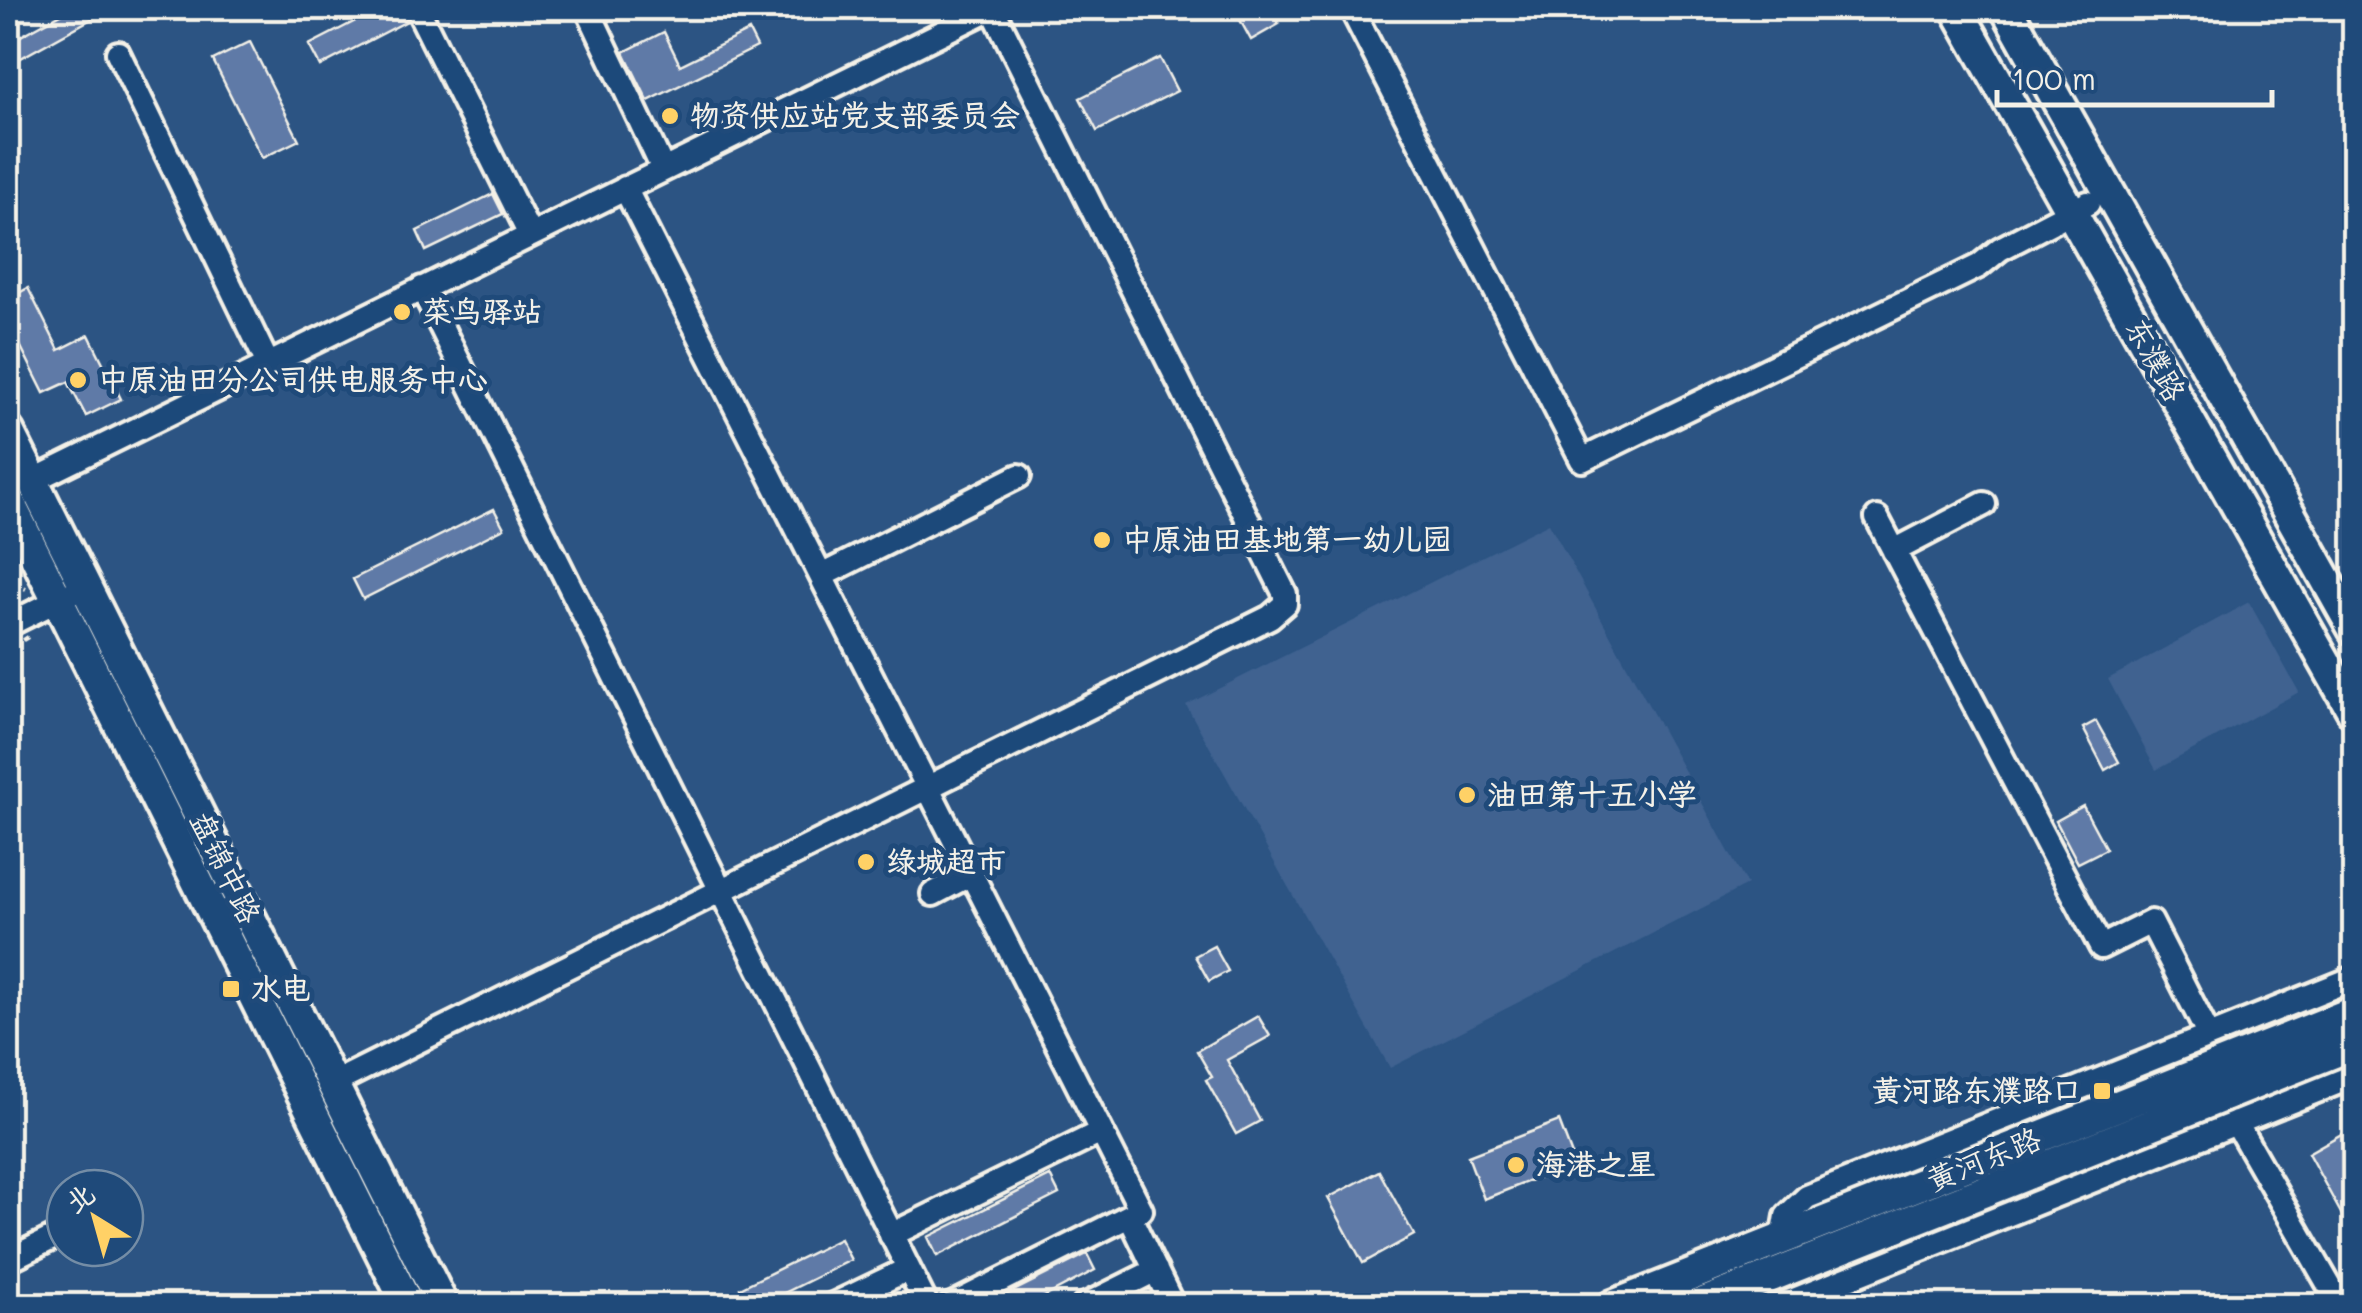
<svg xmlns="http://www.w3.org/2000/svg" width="2362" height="1313" viewBox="0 0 2362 1313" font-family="Mali,'LXGW WenKai TC',sans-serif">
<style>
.built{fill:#3f6290}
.building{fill:#5f7aa7;stroke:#f4f1e8;stroke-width:2.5}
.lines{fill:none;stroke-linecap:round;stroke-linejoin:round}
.minor-casing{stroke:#f4f1e8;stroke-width:30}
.major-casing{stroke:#f4f1e8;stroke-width:38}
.path{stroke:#f4f1e8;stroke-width:4;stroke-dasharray:10 8;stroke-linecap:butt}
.minor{stroke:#1f4a7a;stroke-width:22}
.major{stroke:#1f4a7a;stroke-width:30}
.poi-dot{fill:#ffd166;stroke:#1f4a7a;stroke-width:4}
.labels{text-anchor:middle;stroke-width:10;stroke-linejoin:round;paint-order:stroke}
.poi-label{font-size:30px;font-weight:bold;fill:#f4f1e8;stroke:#1f4a7a;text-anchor:start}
.street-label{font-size:30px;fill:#f4f1e8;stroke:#1f4a7a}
</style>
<rect width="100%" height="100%" fill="#2c5483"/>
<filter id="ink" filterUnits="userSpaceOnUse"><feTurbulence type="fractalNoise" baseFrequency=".01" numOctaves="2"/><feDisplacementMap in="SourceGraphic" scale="20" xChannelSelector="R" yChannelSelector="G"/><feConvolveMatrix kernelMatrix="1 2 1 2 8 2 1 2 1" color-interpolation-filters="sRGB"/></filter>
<g filter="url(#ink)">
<path class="built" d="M1549 523 1747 885 1390 1068 1186 705Z
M2249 602 2299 692 2156 770 2108 679Z"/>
<path class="building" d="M72 8H111L19 59 10 42Z
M381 8H401L407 21 320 66 309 45Z
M1259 8H1270L1279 24 1251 40 1239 18Z
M749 31 757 47 648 101 624 52 664 32 680 65Z
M250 42 299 140 262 158 213 60Z
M1160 58 1177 91 1097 131 1080 98Z
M493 194 503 214 426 251 417 231Z
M28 288 59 350 89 335 121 399 86 416 68 382 44 393 8 321V299Z
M494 509 504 528 363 599 353 579Z
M2096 721 2119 762 2105 770 2083 728Z
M2083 806 2106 849 2078 863 2056 821Z
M1214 946 1228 971 1209 981 1195 956Z
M1258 1016 1270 1036 1227 1060 1260 1121 1236 1134 1206 1080 1212 1077 1197 1051Z
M1559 1121 1575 1163 1484 1199 1468 1156Z
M2354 1127V1237L2308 1153Z
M1379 1171 1414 1235 1363 1263 1328 1198Z
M1050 1176 1059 1194 937 1256 928 1237Z
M840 1239 851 1260 758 1306H749L740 1288Z
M1087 1254 1095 1270 1027 1306H984Z"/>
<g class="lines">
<defs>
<path id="minor" d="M417 8 530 235
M587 8 663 169
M1351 8 1582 460 1979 266 2000 249 2088 203
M118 53 268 364
M625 188 1141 1210 950 1306
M422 288 927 1306
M32 481 992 8
M1877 518 2101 947 2151 922 2209 1036
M1894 551 1984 504
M821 576 1019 476
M8 625 72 593
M933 894 971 874
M332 1084 1270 617 1285 604V594L992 8
M2236 1123 2341 1306
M1130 1217 1173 1306
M891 1235 1101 1132
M1783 1239 1787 1216 1807 1197 2354 978
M8 1260 65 1232
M831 1306 908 1269
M1084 1306 1156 1270
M1779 1306 2354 1076"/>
<path id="major" d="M1956 8 2354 713
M2006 8 2354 629
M8 431 443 1306
M8 500 408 1306
M1613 1306 2354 1012
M1696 1306 2354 1044"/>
</defs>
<use href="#minor" class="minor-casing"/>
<use href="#major" class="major-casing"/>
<path class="path" d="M8 581 26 589
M8 650 28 637"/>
<use href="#minor" class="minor"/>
<use href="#major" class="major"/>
</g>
</g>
<g class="poi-dot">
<circle cx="670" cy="116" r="10"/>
<circle cx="402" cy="312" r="10"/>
<circle cx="78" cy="380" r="10"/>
<circle cx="1102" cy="540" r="10"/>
<circle cx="1467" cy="795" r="10"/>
<circle cx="866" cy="862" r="10"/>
<rect x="221" y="979" width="20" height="20" rx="5"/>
<rect x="2092" y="1081" width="20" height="20" rx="5"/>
<circle cx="1516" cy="1165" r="10"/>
</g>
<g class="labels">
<g class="poi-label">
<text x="690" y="126">物资供应站党支部委员会</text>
<text x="422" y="322">菜鸟驿站</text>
<text x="98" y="390">中原油田分公司供电服务中心</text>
<text x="1122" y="550">中原油田基地第一幼儿园</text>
<text x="1487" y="805">油田第十五小学</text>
<text x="886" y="872">绿城超市</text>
<text x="251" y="999">水电</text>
<text x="2082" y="1101" text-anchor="end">黄河路东濮路口</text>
<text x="1536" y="1175">海港之星</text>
</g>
<g class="street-label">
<text transform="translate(2155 360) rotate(61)" y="10">东濮路</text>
<text transform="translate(225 868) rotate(64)" y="10">盘锦中路</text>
<text transform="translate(1984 1160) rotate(-22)" y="10">黄河东路</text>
</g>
</g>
<rect width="2362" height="1313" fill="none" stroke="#1f4a7a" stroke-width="40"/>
<rect x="20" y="20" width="2322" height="1273" fill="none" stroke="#f4f1e8" stroke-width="4" filter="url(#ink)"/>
<g transform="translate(95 1218) rotate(323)"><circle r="48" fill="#1f4a7a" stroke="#748da6" stroke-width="2.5"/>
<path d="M0-8L18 38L0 25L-18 38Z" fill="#ffd166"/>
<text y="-15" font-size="28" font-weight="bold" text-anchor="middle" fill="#f4f1e8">北</text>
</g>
<path d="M1997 90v15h275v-15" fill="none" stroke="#f4f1e8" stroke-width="5"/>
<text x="2012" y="90" font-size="30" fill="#f4f1e8" stroke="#1f4a7a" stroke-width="8" paint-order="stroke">100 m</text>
</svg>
